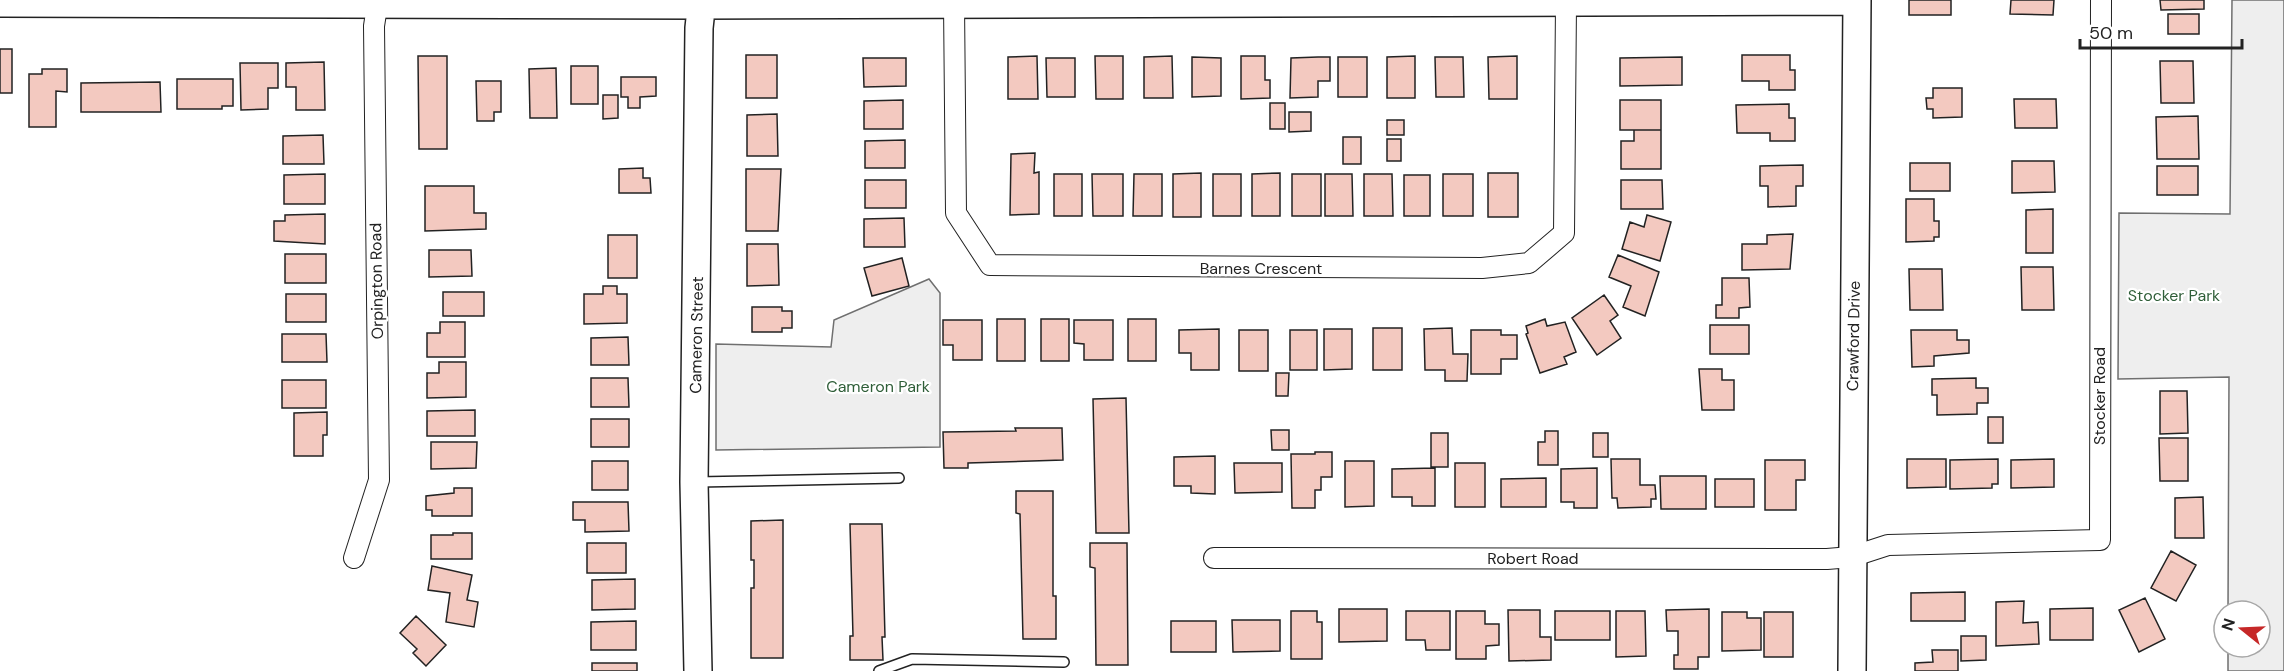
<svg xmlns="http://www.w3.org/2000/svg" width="2284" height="671" viewBox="0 0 2284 671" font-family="'DM Sans',sans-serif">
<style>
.green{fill:#eee;stroke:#6f6f6f;stroke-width:1.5}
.building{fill:#f3c9c0;stroke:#222;stroke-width:1.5}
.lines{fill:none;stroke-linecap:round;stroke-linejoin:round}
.lane-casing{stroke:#222;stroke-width:12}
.street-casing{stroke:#222;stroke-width:22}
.secondary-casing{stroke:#222;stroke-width:30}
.lane{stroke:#fff;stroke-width:9}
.street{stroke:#fff;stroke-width:20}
.secondary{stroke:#fff;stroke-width:27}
.labels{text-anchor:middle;stroke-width:4.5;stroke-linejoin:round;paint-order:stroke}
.street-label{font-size:16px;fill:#222;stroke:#fff}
.park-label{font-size:16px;fill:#2f5e38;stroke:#fff}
</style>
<rect width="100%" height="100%" fill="#fff"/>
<path class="green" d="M2232 0H2284V671H2228V647H2260V611H2228L2229 377 2118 379 2119 213 2230 214Z
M929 279 940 293V447L716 450V344L831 347 834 320Z"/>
<path class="building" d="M1909 0H1951V15H1909Z
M2011 0H2054L2053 15 2010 14Z
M2160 0H2204V9L2161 10Z
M2168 14H2199V34H2168Z
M0 49H12V93H0Z
M746 55H777V98H746Z
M1742 55H1790V70H1795V90H1769V81H1742Z
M418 56H447V149H419Z
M1037 56 1038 99H1008V57Z
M1095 56H1123V99H1096Z
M1172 56 1173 98H1144V57Z
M1241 56H1265V80H1270V98L1241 99Z
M1415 56V98H1387V57Z
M1517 56V99H1489L1488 57Z
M1192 57 1221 58V96L1192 97Z
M1318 57H1330V81H1318V97L1290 98 1291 58Z
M1338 57H1367V97H1338Z
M1435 57H1463L1464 97H1436Z
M1682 57V85L1620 86V58Z
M863 58H906V86L864 87Z
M1046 58H1075V97H1047Z
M2160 61H2193L2194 103H2161Z
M324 62 325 110H296V87H286V63Z
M240 63H278V88H268V109L241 110Z
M571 66H598V104H571Z
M556 68 557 118H530L529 69Z
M42 69H67V92L56 91V127H29V74H42Z
M621 77H656V96L640 97V108H628V97H621Z
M177 79H233V106H222V109H177Z
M476 81H501V112H494V121H477Z
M160 82 161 112H81V83Z
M1933 88H1962V117L1933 118V109H1927L1926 98H1933Z
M603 95H618V118L603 119Z
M2014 99H2056L2057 128H2015Z
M903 100V129H864V101Z
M1620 100H1661V130H1620Z
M1270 103H1285V129H1270Z
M1789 104V118H1795V141H1770V133H1737L1736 105Z
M1289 112H1311V131L1289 132Z
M777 114 778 156H747V115Z
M2198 116 2199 159H2157L2156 117Z
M1387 120H1404V135H1387Z
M1634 130H1661V169H1621V141H1634Z
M323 135 324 164H283V136Z
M1343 137H1361V164H1343Z
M1387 139H1401V161H1387Z
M905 140V168H865V141Z
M1035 153 1034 173 1039 172V214L1010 215 1011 154Z
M2012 161H2054L2055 192 2012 193Z
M1910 163H1950V191H1910Z
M1803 165V186H1796V206L1768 207V186H1760V166Z
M2157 166H2198V195H2157Z
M643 168V178H650L651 193H619V169Z
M746 169H781L778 231H746Z
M1201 173V217H1173V174Z
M1280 173V216H1252V174Z
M1488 173H1518V217H1488Z
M325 174V204H284V175Z
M1054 174H1082V216H1054Z
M1092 174H1123V216H1093Z
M1134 174H1162V216H1133Z
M1213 174H1241V216H1213Z
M1292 174H1321V216H1292Z
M1325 174H1352L1353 216H1325Z
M1364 174H1392L1393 216H1364Z
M1443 174H1473V216H1443Z
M1404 175H1430V216H1404Z
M865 180H906V208H865Z
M1621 180H1662L1663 209H1621Z
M425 186H474V213H486V229L425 231Z
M1906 199H1934V221H1939V237H1934V241L1906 242Z
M2053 209V253H2026V210Z
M325 214V244L274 241V221H285V215Z
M1647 215 1671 222 1660 261 1622 249 1630 222 1644 227Z
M904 218 905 247H864V219Z
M1793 234 1790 269 1742 270V244H1767V235Z
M608 235H637V278H608Z
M747 244H778L779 285 747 286Z
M429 250H471L472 276 429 277Z
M285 254H326V283H285Z
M1618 255 1659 272 1645 316 1623 307 1631 286 1609 277Z
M902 258 909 286 872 296 864 268Z
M2021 267H2053L2054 310H2022Z
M1909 269H1942L1943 310H1910Z
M1722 278H1749L1750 307 1739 308V318H1716V305H1722Z
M603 286H617V294H627V323L584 324V294H603Z
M443 292H484V316H443Z
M286 294H326V322H286Z
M1604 295 1618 315 1610 321 1621 338 1597 355 1572 318Z
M752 307H782V311H792V328H782V332H752Z
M997 319H1025V361H997Z
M1041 319H1069V361H1041Z
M1128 319H1156V361H1128Z
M1545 319 1547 326 1565 322 1576 352 1564 357 1567 364 1540 373 1526 334 1528 333 1526 326Z
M943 320H982V360H953V345H943Z
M1074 320H1113V360H1084V344L1074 343Z
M440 322H465V357H427V333H440Z
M1710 325H1749V354H1710Z
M1373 328H1402V370H1373Z
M1452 328 1453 354H1468L1467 381H1445V370H1425L1424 329Z
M1219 329V370H1191V353H1179V330Z
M1324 329H1352V369L1324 370Z
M1239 330H1268V371H1239Z
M1290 330H1317V370H1290Z
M1471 330H1501V335H1517V359H1501V374H1471Z
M1911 330H1957V340H1969V353L1934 356V366L1912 367Z
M282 334H326L327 362H282Z
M628 337 629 365H591V338Z
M439 362H466V397L427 398V373H439Z
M1699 369H1722V380H1734V410H1702Z
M1276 373H1289L1288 396H1276Z
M591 378H628L629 407H591Z
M1976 378V388H1988V403H1977V414L1937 415V395H1932V379Z
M282 380H326V408H282Z
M2160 391H2187L2188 433 2160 434Z
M1126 398 1129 533H1096L1093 399Z
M475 410V436H427V411Z
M327 412V435H323V456H294V413Z
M1988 417H2003V443H1988Z
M591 419H629V447H591Z
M1015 428H1062L1063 460 968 463V468H944L943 432 1016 431Z
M1271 430H1289V450H1272Z
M1545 431H1558V465H1538V442H1545Z
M1431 433H1448V467H1431Z
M1593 433H1608V457H1593Z
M2159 438H2188V481H2160Z
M431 442H477L476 468 431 469Z
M1315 452H1332V477H1321V490H1315V508H1292L1291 454H1315Z
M1215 456V494L1191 493V486H1174V457Z
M1611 459H1640V485H1655L1656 499H1651V507L1618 508 1617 498H1612Z
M1907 459H1946V487L1907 488Z
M1998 459V484H1992V488L1950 489V460Z
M2054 459V487L2011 488V460Z
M1765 460H1805V480H1796V510H1765Z
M592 461H628V490H592Z
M1345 461H1374V506L1345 507Z
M1234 463H1282V492L1235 493Z
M1455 463H1485V507H1455Z
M1435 468V506H1412V497H1392V469Z
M1597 468V508H1574V502H1561V469Z
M1660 476H1706V509H1661Z
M1546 478V507H1501V479Z
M1715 479H1754V507H1715Z
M454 488H472V516H432V510H426V496L454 493Z
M1016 491H1053V596H1056V639H1023L1020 514 1016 513Z
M2203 497 2204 538H2175V498Z
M573 502H628L629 531 585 532V520H573Z
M783 520V658H751V588H754V560H751V521Z
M850 524H882L885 637H882L883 660H850V636H853Z
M453 533H472V559H431V535H453Z
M587 543H626V573H587Z
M1090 543H1127L1128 665H1096L1095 568 1090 567Z
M2171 551 2196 565 2176 601 2151 588Z
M432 566 472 575 467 600 478 602 474 627 446 622 450 593 428 590Z
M635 579V609L592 610V580Z
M1965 592V621H1911V593Z
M2145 598 2165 639 2139 652 2119 610Z
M2024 601 2023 623 2038 622 2039 644 1996 646V602Z
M2093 608V640H2050V609Z
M1339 609H1387V641L1339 642Z
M1709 609V657H1698V669H1674V655H1678V631H1667L1666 610Z
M1508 610H1540V637H1551V660L1509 661Z
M1291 611H1317V622H1322V659H1291Z
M1406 611H1450V650H1426L1425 640H1406Z
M1456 611H1485V624H1499V645L1486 646V659H1456Z
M1555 611H1610V640H1555Z
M1616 611H1645L1646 656 1616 657Z
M1722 612H1747V618H1761V650L1722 651Z
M1764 612H1793V657H1764Z
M416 616 446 645 426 666 413 653 417 649 400 633Z
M1232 620H1280V651L1233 652Z
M636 621V650H591V622Z
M1171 621H1216V652H1171Z
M1961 636H1986V660L1961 661Z
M1932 650H1958V671H1915V663L1933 662Z
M592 663H637V671H592Z"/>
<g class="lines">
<defs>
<path id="lane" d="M697 482 899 478
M879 671 912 659 1064 662"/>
<path id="street" d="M954 3 956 213 990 265 1482 268 1529 263 1564 233 1566 4
M354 558 379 480 374 26 378 0
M1214 558 1827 559 1851 557 1888 545 2100 540 2101 0"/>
<path id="secondary" d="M0 3 701 5 1857 1
M698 671 694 482 699 28 702 0
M1852 671 1857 0"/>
</defs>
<use href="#lane" class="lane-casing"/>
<use href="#street" class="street-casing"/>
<use href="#secondary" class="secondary-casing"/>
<use href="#lane" class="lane"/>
<use href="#street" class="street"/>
<use href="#secondary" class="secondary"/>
</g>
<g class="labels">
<g class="street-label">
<text x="1261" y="274">Barnes Crescent</text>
<text transform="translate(376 281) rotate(-91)" y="6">Orpington Road</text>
<text transform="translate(696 335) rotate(-89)" y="6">Cameron Street</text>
<text transform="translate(1853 336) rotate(-89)" y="6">Crawford Drive</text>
<text transform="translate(2099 396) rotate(-90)" y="6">Stocker Road</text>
<text x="1533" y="564">Robert Road</text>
</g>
<g class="park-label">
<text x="2174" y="301">Stocker Park</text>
<text x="878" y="392">Cameron Park</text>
</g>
</g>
<g transform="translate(2242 629) rotate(288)"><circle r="28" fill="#ffffff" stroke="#a7a7a7" stroke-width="1.5"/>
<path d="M0-4.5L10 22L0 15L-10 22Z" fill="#c62828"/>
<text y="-9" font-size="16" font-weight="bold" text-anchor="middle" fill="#222222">N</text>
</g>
<path d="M2080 39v9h162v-9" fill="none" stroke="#222222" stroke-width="3"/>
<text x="2089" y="39" font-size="18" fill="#222222" stroke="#ffffff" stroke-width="4.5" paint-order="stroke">50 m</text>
</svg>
